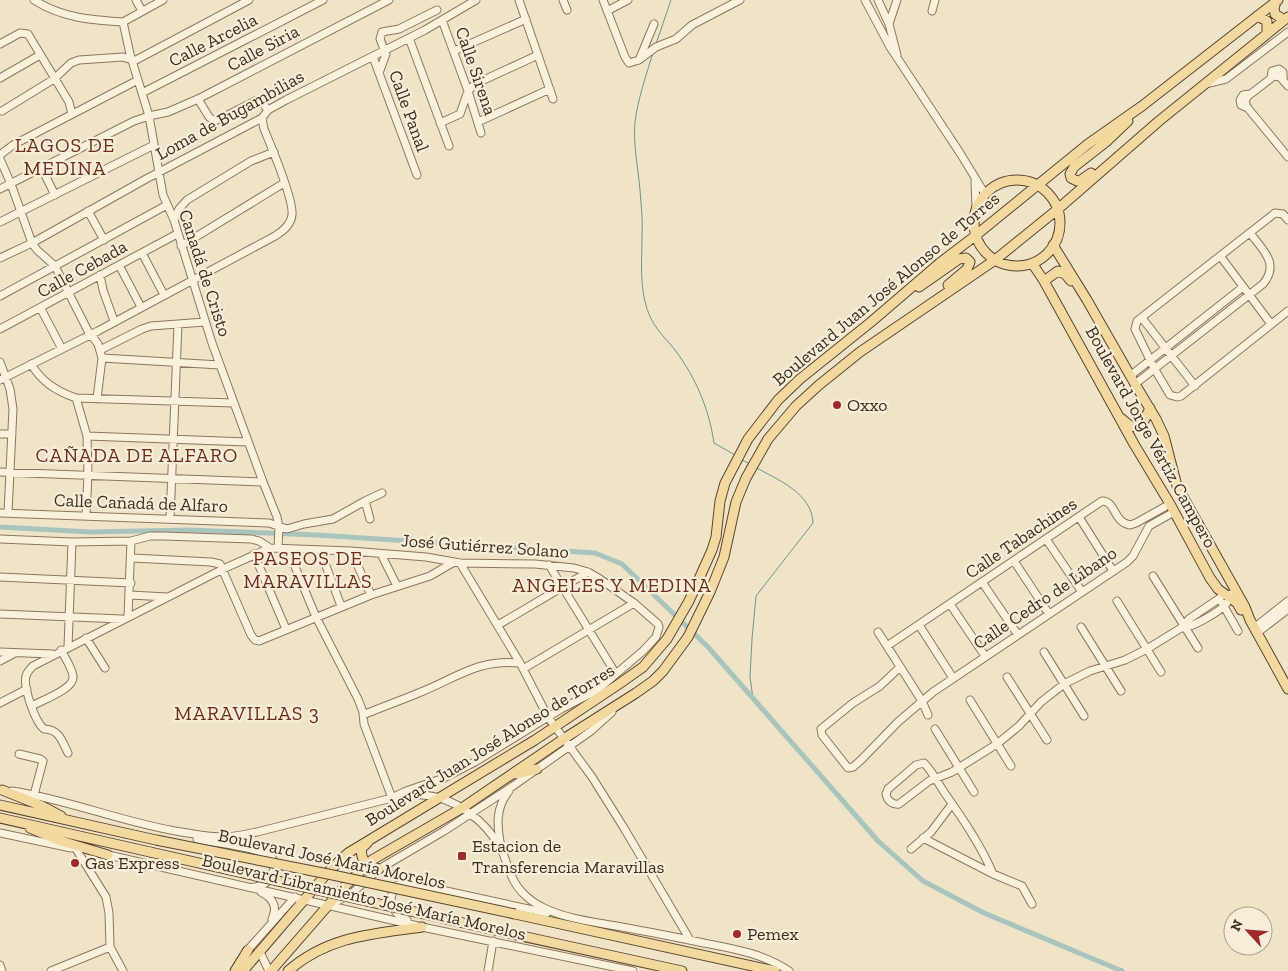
<svg xmlns="http://www.w3.org/2000/svg" width="1288" height="971" viewBox="0 0 1288 971" font-family="'Zilla Slab',serif">
<style>
.lines{fill:none;stroke-linecap:round;stroke-linejoin:round}
.stream{stroke:#6f938a;stroke-width:1}
.canal{stroke:#a9c4bc;stroke-width:5}
.minor-casing{stroke:#8d765c;stroke-width:9}
.major-casing{stroke:#5b4430;stroke-width:11}
.minor{stroke:#faf1dc;stroke-width:7}
.major{stroke:#f3d9a0;stroke-width:9}
.major-bridge-casing{stroke:#5b4430;stroke-width:11;stroke-linecap:butt}
.major-bridge{stroke:#f3d9a0;stroke-width:9}
.poi-dot{fill:#9e2a2b;stroke:#f7eed8;stroke-width:2}
.labels{text-anchor:middle;stroke-width:4.5;stroke-linejoin:round;paint-order:stroke}
.street-label{font-size:18px;fill:#3d2e20;stroke:#f7eed8}
.poi-label{font-size:18px;fill:#3d2e20;stroke:#f7eed8;text-anchor:start}
.quarter-label{font-size:20px;letter-spacing:1px;fill:#6b2e1e;stroke:#f7eed8}
</style>
<rect width="100%" height="100%" fill="#f0e4c8"/>
<g class="lines">
<path class="stream" d="M656 44 671 0
M653 53C646 75 638 99 635 122 633 145 638 167 640 190 641 205 643 220 642 235 642 264 638 298 654 324 660 334 669 342 675 350 696 378 709 409 714 443L735 455
M742 460 750 464
M753 699 750 677 752 639 756 596 813 523C812 493 778 480 755 467"/>
<path class="canal" d="M0 527 90 532 189 530 317 535 595 553 622 564 708 647 878 841 923 881 984 913 1122 971"/>
<defs>
<path id="minor" d="M34 0C62 18 91 20 123 22
M136 0 142 11
M519 0 553 99
M563 0 567 10
M603 0 625 57 629 63 639 60 654 24
M865 0 890 47 960 153 985 194
M878 0 889 24 897 55
M607 11 628 0
M932 11 935 0
M442 20 468 91 481 133
M123 22 130 54 149 116 163 195 174 220 212 343 263 482 277 517 279 527 278 548
M123 22 163 0
M889 24 897 0
M409 38 449 146
M0 44 20 33 28 34 69 102 72 114
M454 51 526 19
M373 57 417 175
M639 60 656 47 676 39 692 25 740 0
M379 73 386 54 380 39 382 32 399 29 437 10
M0 78 40 55
M1271 78 1272 71 1279 69 1283 72V79
M1205 84 1226 79 1288 32
M1288 86 1280 77 1274 76 1248 96 1245 101 1247 107 1288 157
M142 93 323 0
M198 99 209 117 213 120H218L257 100 261 101 268 110
M1248 108 1241 105 1240 100 1243 95 1250 94
M2 111 54 79 71 63 79 60 123 57 132 60H136L249 0
M478 122 550 89
M440 123 460 114 468 91 475 84 538 55
M0 155 13 145 138 80
M0 159 11 184 32 243 37 250 55 266 88 331 98 344 102 358 97 399
M42 169 55 195
M975 181 976 207
M0 189 134 121 149 116 168 112 198 99 389 0
M88 211 104 240
M174 220 179 209 187 200 251 161 274 152
M1288 220 1283 214 1275 213 1137 321 1135 329 1154 368 1170 395 1177 397 1181 396 1288 311
M0 222 154 145
M181 246 284 183
M142 253 164 295
M1221 257 1271 324
M0 258 32 243 146 179 262 118 268 110 286 100 425 30 476 0
M119 265 141 307
M100 275 103 290 114 321
M0 296 167 205
M41 309 62 349
M1142 318 1195 386
M0 329 177 234
M100 350 142 329 151 326 205 322
M102 358 220 365
M0 362 10 389 13 409 8 513
M31 364C42 382 56 391 76 398L234 403
M1130 376 1243 287
M0 380 98 331 275 236C283 231 291 225 292 215 294 199 271 146 264 129L262 118
M1135 384 1263 284C1280 264 1263 250 1250 233
M76 398 87 436 88 474 86 516
M0 434H12
M87 436 248 442
M0 472 263 482
M365 501 370 519
M0 513 269 523 287 529 304 524 333 519 365 501 382 493
M1079 517 1113 571
M170 519 178 324
M0 539 72 542 131 541 150 536H163L251 539 259 541 270 548
M1046 539 1082 592
M288 550 316 617 358 699 363 712 364 724 392 798
M320 550 341 606
M351 551 371 595
M254 554 286 629
M381 554 397 586
M132 558 211 562 220 564 251 635 255 640 259 641 371 595 430 576 454 562
M1014 561 1049 614
M460 563 520 663 548 717 592 777 624 828 690 940
M549 565 616 674
M1153 576 1198 648
M0 577 131 583
M982 582 1018 635
M130 595 167 597
M1117 601 1161 672
M1222 603 1238 631
M950 604 985 656
M0 614 122 619
M128 616 131 541
M498 625 588 572
M919 625 953 678
M1081 627 1121 691
M1181 628C1190 629 1219 612 1226 604 1228 602 1230 597 1231 594
M1254 628 1288 601
M878 632 922 701 928 715
M1257 633 1288 609
M86 638 105 668
M887 646 1102 501C1116 501 1113 522 1130 525L1136 523 1170 504
M68 647 72 542
M0 652 52 654
M1044 652 1084 716
M0 661 15 653
M900 667 880 686 853 703 821 729 822 735 848 768 853 767 861 760 898 722 933 692 1127 562 1133 556 1149 526 1174 512
M523 669 634 603
M1007 677 1047 740
M970 700 1011 766
M0 703 27 689
M32 706C42 700 75 689 73 676 72 668 65 658 61 650
M363 715C382 707 402 700 421 692 458 677 478 659 520 663
M935 729 974 792
M68 753C62 741 59 729 44 729 35 722 23 687 26 676 27 672 30 669 33 666L223 569 270 548 351 551 426 557 460 563 535 564 574 568 588 572 600 579 634 603 658 624 659 627 656 637 643 651 596 691 561 709 475 762 444 778 406 791 392 798
M19 754 40 759 43 761 34 795
M12 791C70 800 124 823 181 832 195 834 209 837 223 837 235 837 246 834 257 832L392 798C403 798 413 794 423 795 455 797 486 821 501 849 506 858 507 868 512 877 518 891 531 902 544 908 565 918 587 921 610 925 640 930 670 936 699 942 730 948 763 953 789 971
M0 833 71 848
M923 838 993 874 1022 886 1032 904
M197 839C213 843 258 847 270 856 276 861 275 868 272 874 269 883 263 886 254 887
M501 847C497 826 495 808 509 791
M76 849 106 897 109 913 110 947 123 971
M911 849 931 832 952 804
M104 854 422 927 633 971
M993 874C981 845 962 818 944 792 938 783 932 771 924 763L916 765 888 789 886 794C887 800 892 805 899 804L929 781 952 772 997 744 1019 726 1041 702 1064 684 1090 671 1125 660 1147 649 1181 628 1189 619 1220 598
M261 892C273 898 278 907 272 919
M329 905 351 894 379 869 444 831 513 786 591 731 612 712
M407 920C392 913 386 901 396 886L405 882 547 913
M260 952 269 971
M245 953 295 897
M0 965 2 971
M51 971 110 947
M488 971 493 941"/>
<path id="major" d="M1276 2 1274 8 1275 14 1284 20
M1257 16 1267 21V33
M1091 173 1081 180 1077 181 1071 178 1070 174 1074 167 1106 142 1128 121
M974 223a43 43 0 1 1 86 0a43 43 0 1 1-86 0Z
M1053 245 1087 300 1135 384 1156 419 1164 436 1177 486 1245 607 1250 620 1288 689
M1032 263 1044 281 1134 444 1170 504 1210 578 1218 589 1237 603 1241 610
M1044 281 1058 271 1065 274 1071 281
M919 287 959 259 966 258 970 262 967 269 948 285
M1122 419C1139 435 1143 424 1150 408
M516 774 537 769
M2 790 42 806 61 816
M0 805 156 840
M0 818 150 852
M30 828 61 841 108 855
M368 842 362 848C359 861 369 866 379 869
M515 914 775 971
M508 933 682 971
M235 971 248 950
M243 971 329 871 348 853 535 740 619 684 643 667 667 639 689 601 712 550 716 537 720 501 725 483 748 439 778 400 800 379 871 322 941 262 975 236 1088 144 1142 106 1278 0
M271 971 345 886 372 860 462 808 565 738 636 693 653 681 663 671 688 637 710 592 724 557 736 502 746 478 768 439 796 406 819 385 860 352 995 260 1058 209 1159 121 1288 17
M288 971C328 936 372 934 422 927"/>
</defs>
<use href="#minor" class="minor-casing"/>
<use href="#major" class="major-casing"/>
<use href="#minor" class="minor"/>
<use href="#major" class="major"/>
<defs>
<path id="major-bridge" d="M156 840 328 874 515 914
M150 852 508 933"/>
</defs>
<use href="#major-bridge" class="major-bridge-casing"/>
<use href="#major-bridge" class="major-bridge"/>
</g>
<g class="poi-dot">
<circle cx="837" cy="405" r="5"/>
<rect x="457" y="851" width="10" height="10" rx="2.5"/>
<circle cx="75" cy="863" r="5"/>
<circle cx="737" cy="934" r="5"/>
</g>
<g class="labels">
<g class="street-label">
<text transform="translate(213 40) rotate(-27)" y="6">Calle Arcelia</text>
<text transform="translate(263 48) rotate(-28)" y="6">Calle Siria</text>
<text transform="translate(476 71) rotate(71)" y="6">Calle Sirena</text>
<text transform="translate(409 111) rotate(70)" y="6">Calle Panal</text>
<text transform="translate(230 115) rotate(-29)" y="6">Loma de Bugambilias</text>
<text transform="translate(82 269) rotate(-29)" y="6">Calle Cebada</text>
<text transform="translate(205 273) rotate(72)" y="6">Canadá de Cristo</text>
<text transform="translate(886 289) rotate(-40)" y="6">Boulevard Juan José Alonso de Torres</text>
<text transform="translate(1151 437) rotate(61)" y="6">Boulevard Jorge Vértiz Campero</text>
<text transform="translate(141 503) rotate(2)" y="6">Calle Cañadá de Alfaro</text>
<text transform="translate(1021 538) rotate(-34)" y="6">Calle Tabachines</text>
<text transform="translate(485 546) rotate(4)" y="6">José Gutiérrez Solano</text>
<text transform="translate(1045 598) rotate(-34)" y="6">Calle Cedro de Líbano</text>
<text transform="translate(490 745) rotate(-32)" y="6">Boulevard Juan José Alonso de Torres</text>
<text transform="translate(332 859) rotate(12)" y="6">Boulevard José María Morelos</text>
<text transform="translate(364 897) rotate(13)" y="6">Boulevard Libramiento José María Morelos</text>
</g>
<g class="poi-label">
<text x="847" y="411">Oxxo</text>
<text x="472" y="852">Estacion de<tspan x="472" dy="21">Transferencia Maravillas</tspan></text>
<text x="85" y="869">Gas Express</text>
<text x="747" y="940">Pemex</text>
</g>
<g class="quarter-label">
<text x="65" y="152">LAGOS DE<tspan x="65" dy="23">MEDINA</tspan></text>
<text x="137" y="462">CAÑADA DE ALFARO</text>
<text x="308" y="565">PASEOS DE<tspan x="308" dy="23">MARAVILLAS</tspan></text>
<text x="612" y="592">ANGELES Y MEDINA</text>
<text x="247" y="720">MARAVILLAS 3</text>
</g>
</g>
<g transform="translate(1248 931) rotate(296)"><circle r="24" fill="#f7eed8" stroke="#ada18e"/>
<path d="M0-4L9 19L0 12L-9 19Z" fill="#9e2a2b"/>
<text y="-8" font-size="14" font-weight="bold" text-anchor="middle" fill="#3d2e20">N</text>
</g>
</svg>
